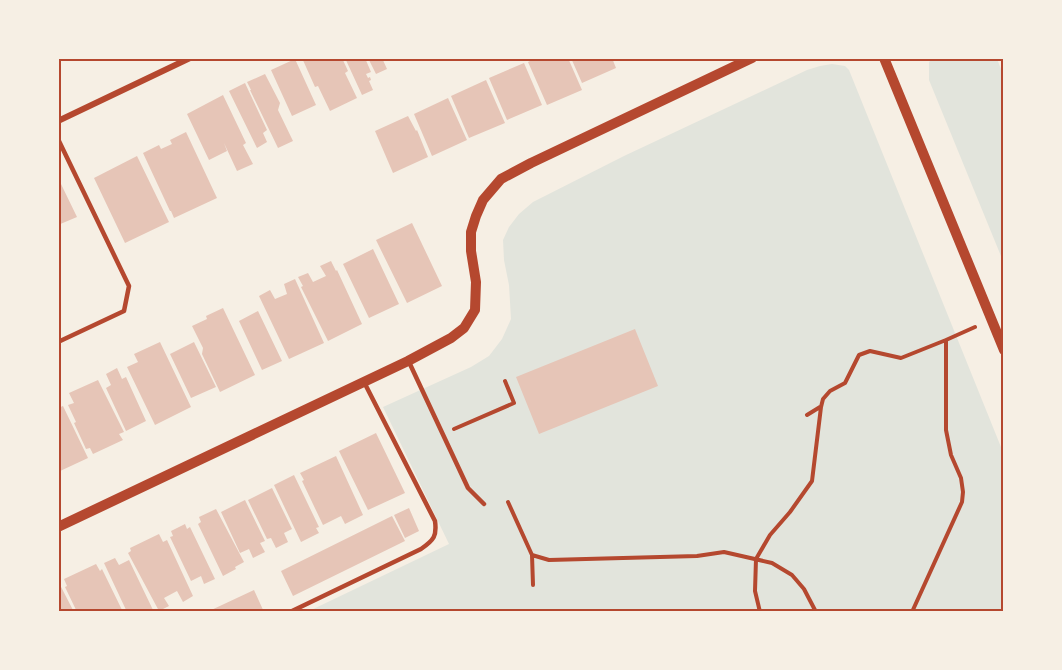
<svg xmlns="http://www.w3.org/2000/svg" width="1062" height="670" viewBox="0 0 1062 670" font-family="Rubik,sans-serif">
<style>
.green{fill:#e2e4dc}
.building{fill:#e6c5b7}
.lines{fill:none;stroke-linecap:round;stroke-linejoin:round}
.path{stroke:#b5482f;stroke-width:4}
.service{stroke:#b5482f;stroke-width:4.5}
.minor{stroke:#b5482f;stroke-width:6}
.tertiary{stroke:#b5482f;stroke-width:10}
.neatline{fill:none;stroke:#b5482f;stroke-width:2}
</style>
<rect width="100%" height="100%" fill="#f6efe4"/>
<path class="green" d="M932 59H997L1003 74V261L929 80V62Z
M832 64 845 66 849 70 1003 452V611L307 612 449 544 383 407 471 367 489 356 502 339 511 319 509 285 504 260 503 240 509 227 519 214 533 202 624 156 807 70 820 66Z"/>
<path class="building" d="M302 58H342L348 71 345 73 357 98 330 111 318 86 315 87Z
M345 58H365L371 72 366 74 368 78 370 77 371 80 369 81 373 90 362 95Z
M368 58H382L387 69 376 74Z
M536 58H568L582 90 547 105 528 62Z
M571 58H612L616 68 582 83Z
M295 59 316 105 292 116 271 70Z
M524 63 542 105 507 120 489 78Z
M265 74 280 103 278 110 293 141 278 148 250 90H251L247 82Z
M486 80 505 123 469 138 451 96Z
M245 83 267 130 263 133 267 142 257 148 229 91Z
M223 95 246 143 243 145 253 164 237 171 224 143 227 151 209 160 187 114Z
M448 98 467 140 432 156 414 114Z
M408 116 416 131 417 130 428 157 393 173 375 131Z
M186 132 217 198 174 218 171 211H170L143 153 159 145 161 149 172 144 170 140Z
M137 156 169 222 125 243 94 178Z
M61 184 77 217 58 225V186Z
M412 223 442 286 407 303 376 240Z
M373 249 399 304 369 318 343 264Z
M331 261 336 271 337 270 362 324 328 341 301 287 303 286 298 277 308 273 313 282 326 276 320 266Z
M295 279 324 343 289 359 259 296 270 290 275 299 287 294 284 284Z
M223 308 255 375 220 392 202 354 203 348 192 326 207 319 206 316Z
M258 311 282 361 262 370 239 321Z
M635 329 658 386 539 434 516 377Z
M160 342 191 407 155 425 127 367 138 362 134 354Z
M194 342 216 387 191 398 170 354Z
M117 368 122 379 126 377 146 421 126 431 106 388 111 385 106 374Z
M98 380 124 432 119 434 123 440 93 454 90 448 86 449 74 423 76 422 68 405 74 403 69 393Z
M63 406 88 458 58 472V408Z
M376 433 405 493 368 510 339 451Z
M336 456 363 515 345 524 341 516 323 525 302 481 304 480 300 473Z
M294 475 319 527 316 528 319 533 301 542 274 485Z
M272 488 292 529 284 533 288 542 276 548 271 538 267 539 248 500Z
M245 500 265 541 260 543 265 552 253 558 249 549 240 553 221 512Z
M409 508 419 531 405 538 394 515Z
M216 509 244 562 235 567 236 569 223 576 198 524 201 522 199 517Z
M392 516 405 541 293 596 281 571Z
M185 524 187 529 190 527 215 579 204 584 201 576 191 581 170 537 173 536 171 531Z
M159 534 163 542 167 540 193 596 183 602 177 591 164 598 169 606 159 611 128 553 131 551 130 548Z
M115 558 119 565 129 560 153 610 149 612H127L104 563Z
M96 564 100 571 102 569 123 612H77L65 587 67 586 64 579Z
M58 581 74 612H58Z
M254 590 264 612H207Z"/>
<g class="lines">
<path class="path" d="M807 415 820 407
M454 429 514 403 505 381
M508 502 532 555 549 560 697 556 724 552 772 563 792 575 804 589 816 612
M532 555 533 585
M760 612 755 591 756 559 770 535 790 512 812 481 821 407 823 399 830 391 845 383 859 355 870 351 901 358 946 340
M912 612 962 502 963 492 961 478 951 455 946 430V340L975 327"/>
<path class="service" d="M58 139 129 286 124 311 58 342
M409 362 468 488 484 504
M290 612 421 549C434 540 437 536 435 521L364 382"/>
<path class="minor" d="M58 121 190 58"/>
<path class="tertiary" d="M884 58 1004 350
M58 527 408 361 451 338 464 328 475 310 476 282 471 251V232L476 216 483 200 501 179 531 163 752 58"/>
</g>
<rect width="1062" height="670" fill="none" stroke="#f6efe4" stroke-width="120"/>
<rect x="60" y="60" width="942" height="550" class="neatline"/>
</svg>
